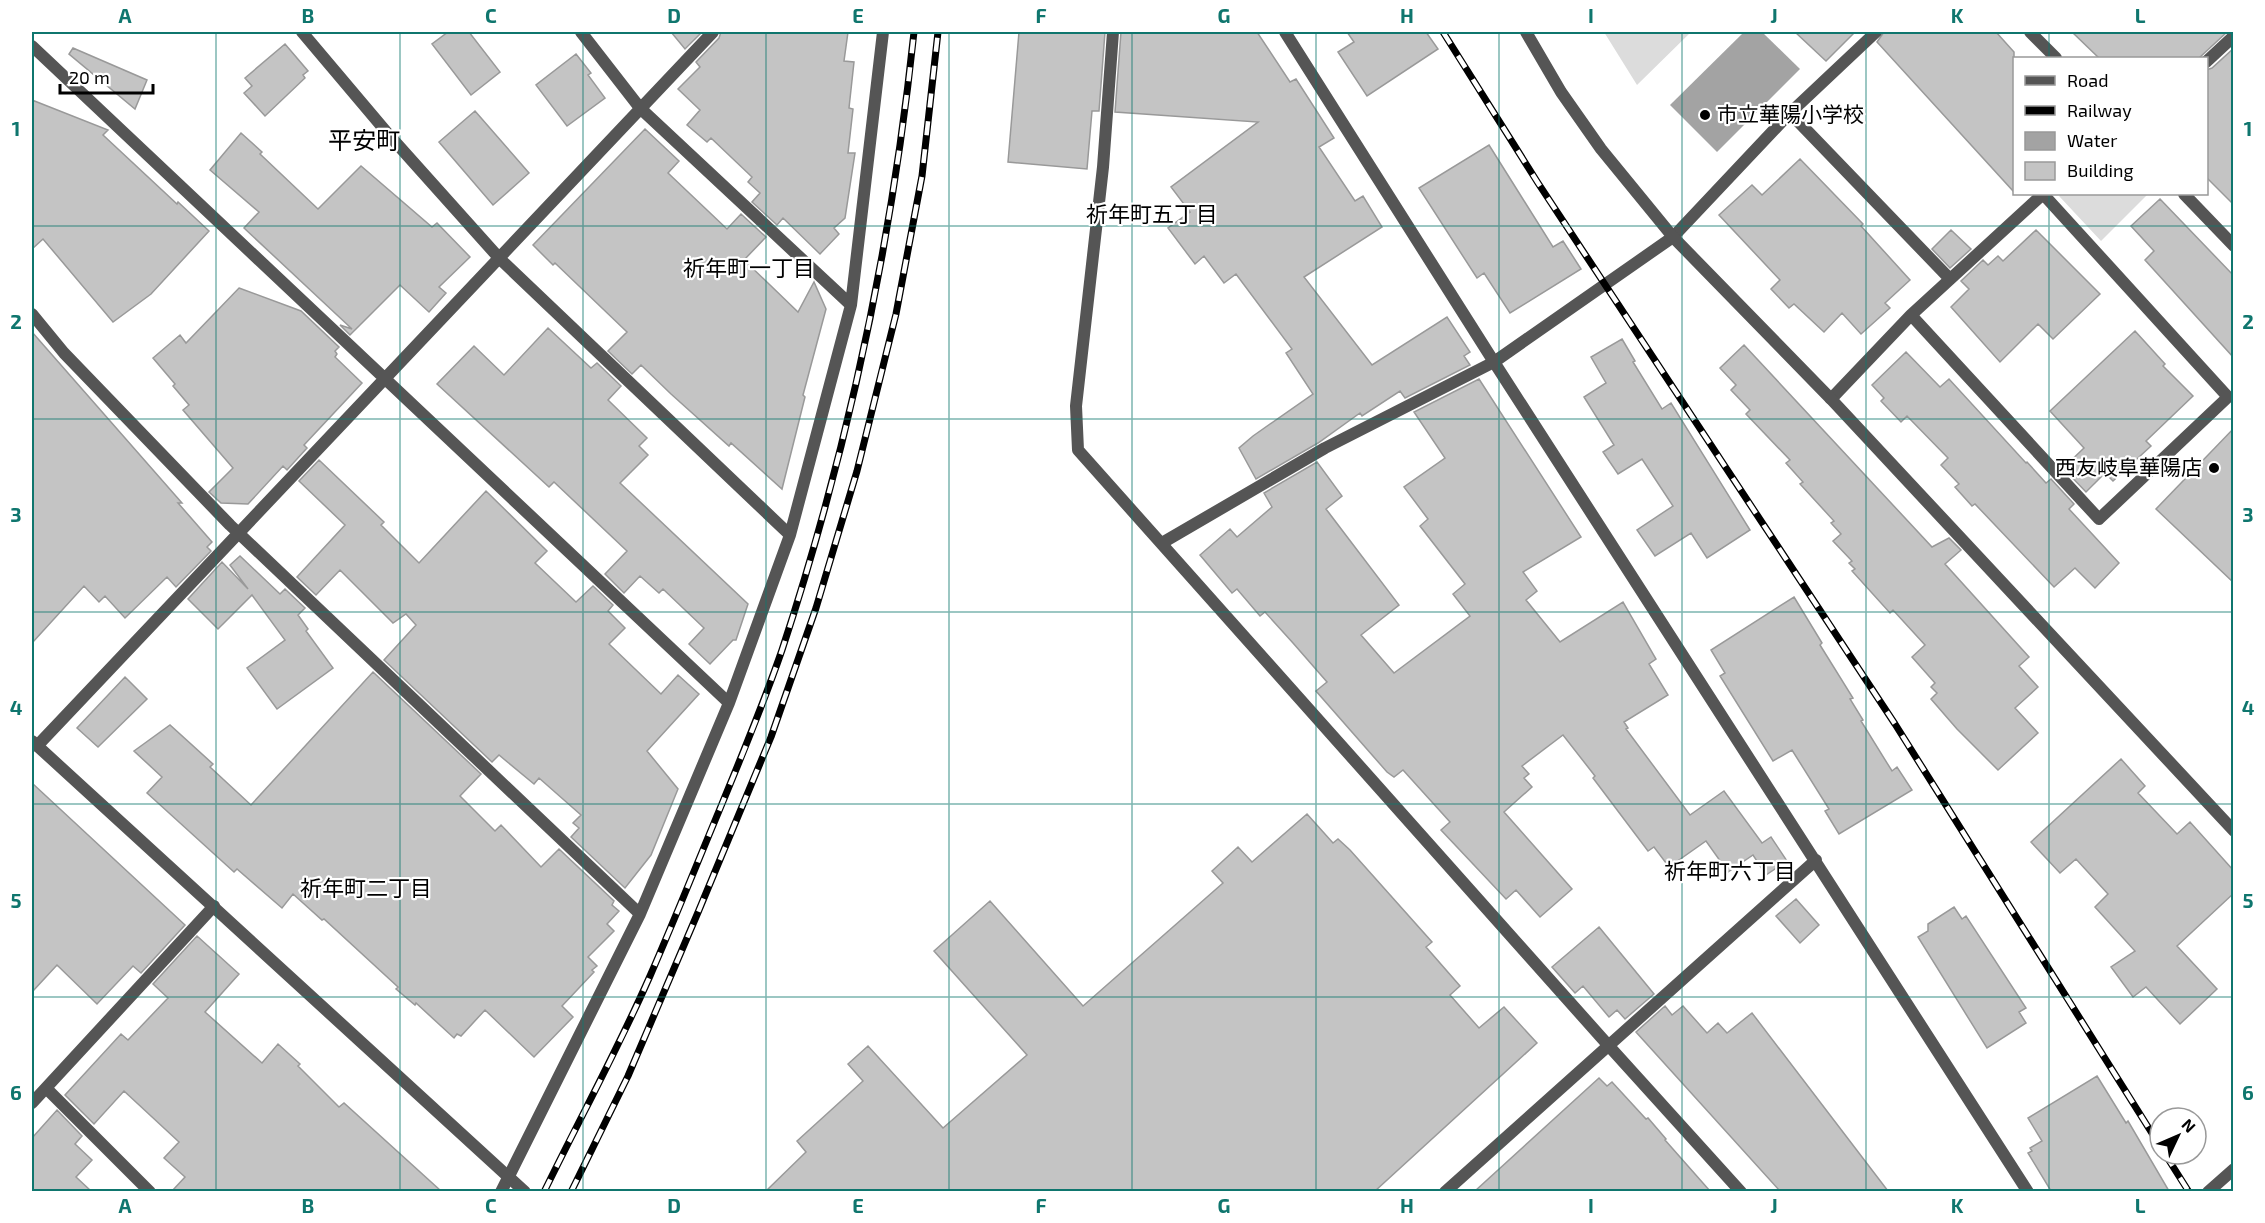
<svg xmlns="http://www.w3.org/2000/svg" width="2265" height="1223" viewBox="0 0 2265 1223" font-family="'Exo 2','Noto Sans JP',sans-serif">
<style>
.green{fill:#dcdcdc}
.water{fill:#a3a3a3}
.building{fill:#c4c4c4;stroke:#999;stroke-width:1.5}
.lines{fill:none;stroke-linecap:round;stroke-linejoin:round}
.minor{stroke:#555;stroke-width:12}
.tertiary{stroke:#555;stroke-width:12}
.rail-casing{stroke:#000;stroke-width:7}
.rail{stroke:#fff;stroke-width:4.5;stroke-dasharray:14;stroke-linecap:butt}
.grid{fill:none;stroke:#0f766e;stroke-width:1.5;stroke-opacity:0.55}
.poi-dot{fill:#000;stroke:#fff;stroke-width:2}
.labels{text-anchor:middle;stroke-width:4.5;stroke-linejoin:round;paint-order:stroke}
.poi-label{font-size:21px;fill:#000;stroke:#fff;text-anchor:start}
.neighbourhood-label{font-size:22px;fill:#000;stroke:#fff}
.quarter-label{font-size:24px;fill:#000;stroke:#fff}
.neatline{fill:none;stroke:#0f766e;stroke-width:2}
.grid-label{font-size:20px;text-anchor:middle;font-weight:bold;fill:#0f766e}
</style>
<rect width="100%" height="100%" fill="#fff"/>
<path class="green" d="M1604 32H1691L1637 85Z
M2061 194H2148L2101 241 2059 196Z"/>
<path class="water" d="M1744 32H1762L1800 69 1717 152 1670 105Z"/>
<path class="building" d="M448 32H469L500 72 471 95 432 44Z
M671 32H702L685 49Z
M721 32H848L844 61 854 62 849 108 853 109 848 153H855L845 218 834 228 839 234 820 254 783 218 777 225 752 202 760 193 748 182 752 177 711 138 707 142 687 125 700 110 678 89 700 67 696 62 719 38Z
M1019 32H1105L1099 111H1092L1087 169 1008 162Z
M1121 32H1257L1290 82 1296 79 1334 138 1319 147 1355 201 1363 196 1382 227 1304 277 1372 365 1447 317 1470 352 1464 356 1470 365 1405 398 1400 391 1362 416 1360 413 1318 443 1256 479 1239 448 1253 436 1313 394 1286 353 1292 349 1236 274 1224 283 1204 256 1195 264 1168 228 1190 212 1171 187 1258 122 1115 112Z
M1347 32H1426L1438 49 1367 96 1338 52 1354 42Z
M1795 32H1855L1826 61Z
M1884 32H1996L2014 52V192L1877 42Z
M2072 32H2227L2199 58H2099Z
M285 44 308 71 303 75 305 78 265 116 244 93 252 86 245 78Z
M73 48 147 80 135 109 69 54Z
M2234 48V205L2206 177V70L2212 68Z
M576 54 591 73 588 75 605 98 567 126 536 85Z
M32 100 108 130 103 135 177 204 178 202 209 231 151 294 113 322 43 239 32 249Z
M475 111 529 173 493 205 439 142Z
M645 129 679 161 668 173 727 229 741 214 766 237 744 260 798 312 814 282 826 309 803 395 805 397 782 489 731 443 729 446 671 394 641 365 632 374 608 351 627 332 555 263 553 265 533 245Z
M241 133 262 152 260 154 318 209 361 166 432 227 437 223 470 257 439 287 446 293 429 312 400 285 350 335 340 325 352 329 244 228 259 212 210 170Z
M1489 145 1553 247 1563 241 1581 269 1510 313 1484 273 1477 278 1419 188Z
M1800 159 1863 224 1861 226 1910 280 1885 303 1890 308 1861 334 1842 313 1824 332 1794 304 1789 308 1771 289 1780 280 1719 215 1752 185 1762 195Z
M2160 199 2234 276V358L2145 260 2154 251 2131 226Z
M1951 230 1971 249 1950 268 1932 249Z
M2036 230 2100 294 2053 339 2038 324 2000 362 1951 307 1969 289 1961 281 1983 260 1988 265 1998 256 2003 261Z
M239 288 301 311 339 347 335 351 337 354 335 357 362 383 304 445 307 448 287 470 283 466 248 504 221 503 209 492 233 468 183 410 189 405 173 386 175 384 153 358 180 335 186 343Z
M548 328 591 368 597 363 621 386 608 400 647 438 639 446 648 455 620 483 748 604 736 640H733L710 664 689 644 704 628 663 589 659 593 640 576 624 593 605 574 627 551 554 482 549 487 437 384 474 346 504 375Z
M2135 331 2165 364 2163 366 2193 396 2146 441 2151 446 2113 481 2105 473 2086 492 2063 468 2084 448 2050 411Z
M32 332 182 503H178L212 542 207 547 211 551 176 587 167 577 125 618 105 596 99 602 84 586 32 643Z
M1622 339 1635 361 1633 362 1662 409 1671 403 1750 530 1707 558 1691 533 1655 556 1637 530 1673 506 1642 459 1618 474 1603 452 1614 445 1584 397 1606 383 1591 357Z
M1744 345 1932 547 1949 538 1961 550 1945 564 2029 657 2019 666 2038 687 2015 708 2038 733 1998 770 1957 729 1931 699 1937 693 1931 687 1935 683 1912 657 1925 645 1893 610 1890 613 1852 571 1855 569 1849 563 1852 561 1833 541 1841 534 1831 523 1834 521 1800 484 1803 482 1786 463 1790 460 1746 414 1750 410 1731 390 1736 385 1720 368Z
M1906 352 1940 387 1949 379 2026 463 2027 462 2046 483 2051 479 2074 504 2069 509 2119 563 2095 588 2075 568 2054 587 1975 504 1972 506 1955 487 1959 484 1941 465 1948 458 1907 416 1901 422 1881 401 1884 398 1872 385Z
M1479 379 1581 537 1523 572 1537 591 1526 600 1560 642 1623 602 1656 659 1649 664 1668 695 1624 722 1628 728 1626 729 1690 815 1724 791 1762 843 1771 837 1787 861 1766 875 1753 855 1728 872 1706 841 1669 867 1654 847 1648 851 1593 778 1595 776 1563 735 1522 766 1529 774 1524 778 1532 787 1504 812 1572 889 1540 917 1516 890 1506 899 1441 830 1450 822 1403 770 1394 777 1387 772 1316 691 1327 682 1293 643 1265 612 1260 616 1237 589 1232 593 1200 555 1230 529 1237 537 1272 507 1264 493 1317 462 1342 496 1326 509 1399 605 1361 635 1394 673 1470 616 1453 594 1465 584 1420 526 1428 519 1404 487 1445 458 1414 412Z
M2234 428V583L2156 509Z
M319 460 384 522 381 525 419 563 486 491 547 551 535 563 576 602 593 586 613 605 608 611 625 628 609 644 661 694 678 675 699 694 647 751 678 789 651 855 625 888 571 837 579 828 573 823 581 815 539 778 534 784 499 755 492 762 384 660 416 625 406 614 393 623 340 570 316 595 297 577 345 525 299 481Z
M240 556 280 594 285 589 305 608 298 615 308 629 306 631 333 668 277 709 247 668 285 640 252 595 218 629 188 599 222 562 248 589 230 565Z
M1794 597 1822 643 1820 645 1853 698 1850 699 1863 720 1861 721 1892 771 1897 767 1912 790 1839 834 1825 811 1829 809 1792 750 1773 761 1720 676 1725 673 1711 650Z
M373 672 481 774 460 796 495 831 501 825 541 867 559 849 614 901 612 905 619 911 607 924 614 931 588 957 597 966 592 970 594 972 562 1006 573 1017 534 1057 485 1010 461 1036 457 1034 454 1038 416 1003 415 1005 396 989 398 987 324 919 322 920 293 894 282 908 237 869 234 872 147 793 162 777 134 751 170 725 213 764 210 767 251 805Z
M125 677 147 699 98 747 77 728Z
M2121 759 2145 786 2138 793 2177 834 2190 822 2234 871V893L2177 946 2217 989 2180 1024 2146 987 2133 997 2111 967 2135 951 2095 907 2108 894 2076 859 2060 873 2031 842Z
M32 783 185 925 141 973 133 966 97 1004 57 965 32 992Z
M1307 814 1333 843 1338 839 1350 850 1432 942 1426 947 1460 986 1450 995 1479 1028 1504 1007 1537 1043 1375 1191H766L806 1152 797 1141 863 1081 848 1064 868 1046 943 1128 1027 1055 934 951 990 901 1083 1006 1223 883 1212 871 1238 847 1252 862Z
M1796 899 1819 925 1800 943 1776 916Z
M1954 907 1962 919 1966 916 2026 1008 2019 1012 2026 1023 1987 1048 1918 937 1928 931V924Z
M1599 927 1654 994 1625 1019 1617 1010 1609 1017 1583 986 1575 993 1552 967Z
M197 936 239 974 205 1012 262 1063 278 1044 300 1064 298 1066 339 1107 344 1103 441 1191H172L185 1177 164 1158 179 1142 124 1091 94 1124 65 1095 121 1034 128 1040 168 998 153 984Z
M1665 1006 1672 1015 1683 1006 1707 1033 1718 1023 1727 1033 1752 1013 1888 1191H1780L1636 1032Z
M2097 1076 2126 1123 2128 1121 2169 1191H2051L2028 1153 2032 1151 2030 1148 2042 1141 2028 1118Z
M1599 1078 1607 1086 1612 1082 1646 1119 1648 1118 1666 1139 1665 1140 1710 1191H1475Z
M57 1110 82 1136 75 1144 92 1160 76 1177 91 1191H32V1138Z"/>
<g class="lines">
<path class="minor" d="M302 32 389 135 500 259 790 535
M581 32 640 108 851 305
M1113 32 1103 167 1076 406 1078 450 1608 1045 1741 1192
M1285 32 1494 362 2028 1192
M2030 32 2056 58
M32 46 729 703
M2206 62 2234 36
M1790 113 1950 279
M2184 194 2234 246
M32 314 64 353 230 525 640 914
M1911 315 2099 519 2228 397 2043 194
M1831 399 1911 315 2043 194
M1162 543 1325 448 1494 362 1673 237 1790 113 1876 32
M37 746 713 32
M46 1088 150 1192
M32 1103 214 906
M501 1192 640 914 729 703 790 535 851 305 883 32
M1445 1192 1816 860
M2208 1192 2234 1169"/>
<path class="tertiary" d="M1526 32 1561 92 1601 149 1673 237 1831 399 2234 831
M32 741 525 1192"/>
<defs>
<path id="rail" d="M1443 32 1538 183 1895 724 2160 1146
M2165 1154 2189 1192
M544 1192C579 1120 618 1049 650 976 674 921 696 866 719 811 741 758 763 705 782 650 848 450 892 241 914 32
M571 1192 628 1076 699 910 771 737 816 608 857 471 896 314 922 176 938 32"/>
</defs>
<use href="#rail" class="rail-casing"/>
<use href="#rail" class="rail"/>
</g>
<path class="grid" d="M216 32V1192M400 32V1192M583 32V1192M766 32V1192M949 32V1192M1132 32V1192M1316 32V1192M1499 32V1192M1682 32V1192M1866 32V1192M2049 32V58M2049 194V1192M32 226H2234M32 419H2234M32 612H2234M32 804H2234M32 997H2234"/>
<g class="poi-dot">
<circle cx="1705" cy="115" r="6"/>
<circle cx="2214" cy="468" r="6"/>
</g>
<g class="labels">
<g class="poi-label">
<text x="1717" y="122">市立華陽小学校</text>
<text x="2202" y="475" text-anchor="end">西友岐阜華陽店</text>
</g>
<g class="neighbourhood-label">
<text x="1152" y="222">祈年町五丁目</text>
<text x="749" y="276">祈年町一丁目</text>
<text x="1730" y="879">祈年町六丁目</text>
<text x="366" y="896">祈年町二丁目</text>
</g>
<g class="quarter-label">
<text x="364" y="149">平安町</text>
</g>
</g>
<rect width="2265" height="1223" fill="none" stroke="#ffffff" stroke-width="66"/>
<rect x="2013" y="57" width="195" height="138" fill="#ffffff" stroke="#999999" stroke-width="1.5"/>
<rect x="2025" y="76" width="30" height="9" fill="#555555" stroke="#999999" stroke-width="1.5"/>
<text x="2067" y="87" font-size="18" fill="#000000">Road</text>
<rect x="2025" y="106" width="30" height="9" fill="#000000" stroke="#999999" stroke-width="1.5"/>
<text x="2067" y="117" font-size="18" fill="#000000">Railway</text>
<rect x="2025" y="132" width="30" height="18" fill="#a3a3a3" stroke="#999999" stroke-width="1.5"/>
<text x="2067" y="147" font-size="18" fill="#000000">Water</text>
<rect x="2025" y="162" width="30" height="18" fill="#c4c4c4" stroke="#999999" stroke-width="1.5"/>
<text x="2067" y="177" font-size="18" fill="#000000">Building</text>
<g transform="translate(2178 1136) rotate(46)"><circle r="28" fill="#ffffff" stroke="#999999" stroke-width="1.5"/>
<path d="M0-4.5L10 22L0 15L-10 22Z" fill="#000000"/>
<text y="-9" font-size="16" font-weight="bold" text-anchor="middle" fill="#000000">N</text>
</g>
<path d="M60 84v9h93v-9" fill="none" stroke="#000000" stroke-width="3"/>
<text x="69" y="84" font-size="18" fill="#000000" stroke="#ffffff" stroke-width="4.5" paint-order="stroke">20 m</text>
<rect x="33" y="33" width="2199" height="1157" class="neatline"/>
<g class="grid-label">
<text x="125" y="23">A</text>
<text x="308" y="23">B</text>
<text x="491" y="23">C</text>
<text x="674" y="23">D</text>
<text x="858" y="23">E</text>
<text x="1041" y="23">F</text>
<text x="1224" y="23">G</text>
<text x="1407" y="23">H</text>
<text x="1591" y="23">I</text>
<text x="1774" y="23">J</text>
<text x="1957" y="23">K</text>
<text x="2140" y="23">L</text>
<text x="16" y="136">1</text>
<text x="2248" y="136">1</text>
<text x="16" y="329">2</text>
<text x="2248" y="329">2</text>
<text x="16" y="522">3</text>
<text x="2248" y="522">3</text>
<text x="16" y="715">4</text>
<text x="2248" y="715">4</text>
<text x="16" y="908">5</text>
<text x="2248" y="908">5</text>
<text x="16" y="1100">6</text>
<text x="2248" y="1100">6</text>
<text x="125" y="1213">A</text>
<text x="308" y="1213">B</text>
<text x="491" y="1213">C</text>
<text x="674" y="1213">D</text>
<text x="858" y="1213">E</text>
<text x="1041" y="1213">F</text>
<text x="1224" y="1213">G</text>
<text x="1407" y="1213">H</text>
<text x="1591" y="1213">I</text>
<text x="1774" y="1213">J</text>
<text x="1957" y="1213">K</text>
<text x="2140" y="1213">L</text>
</g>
</svg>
